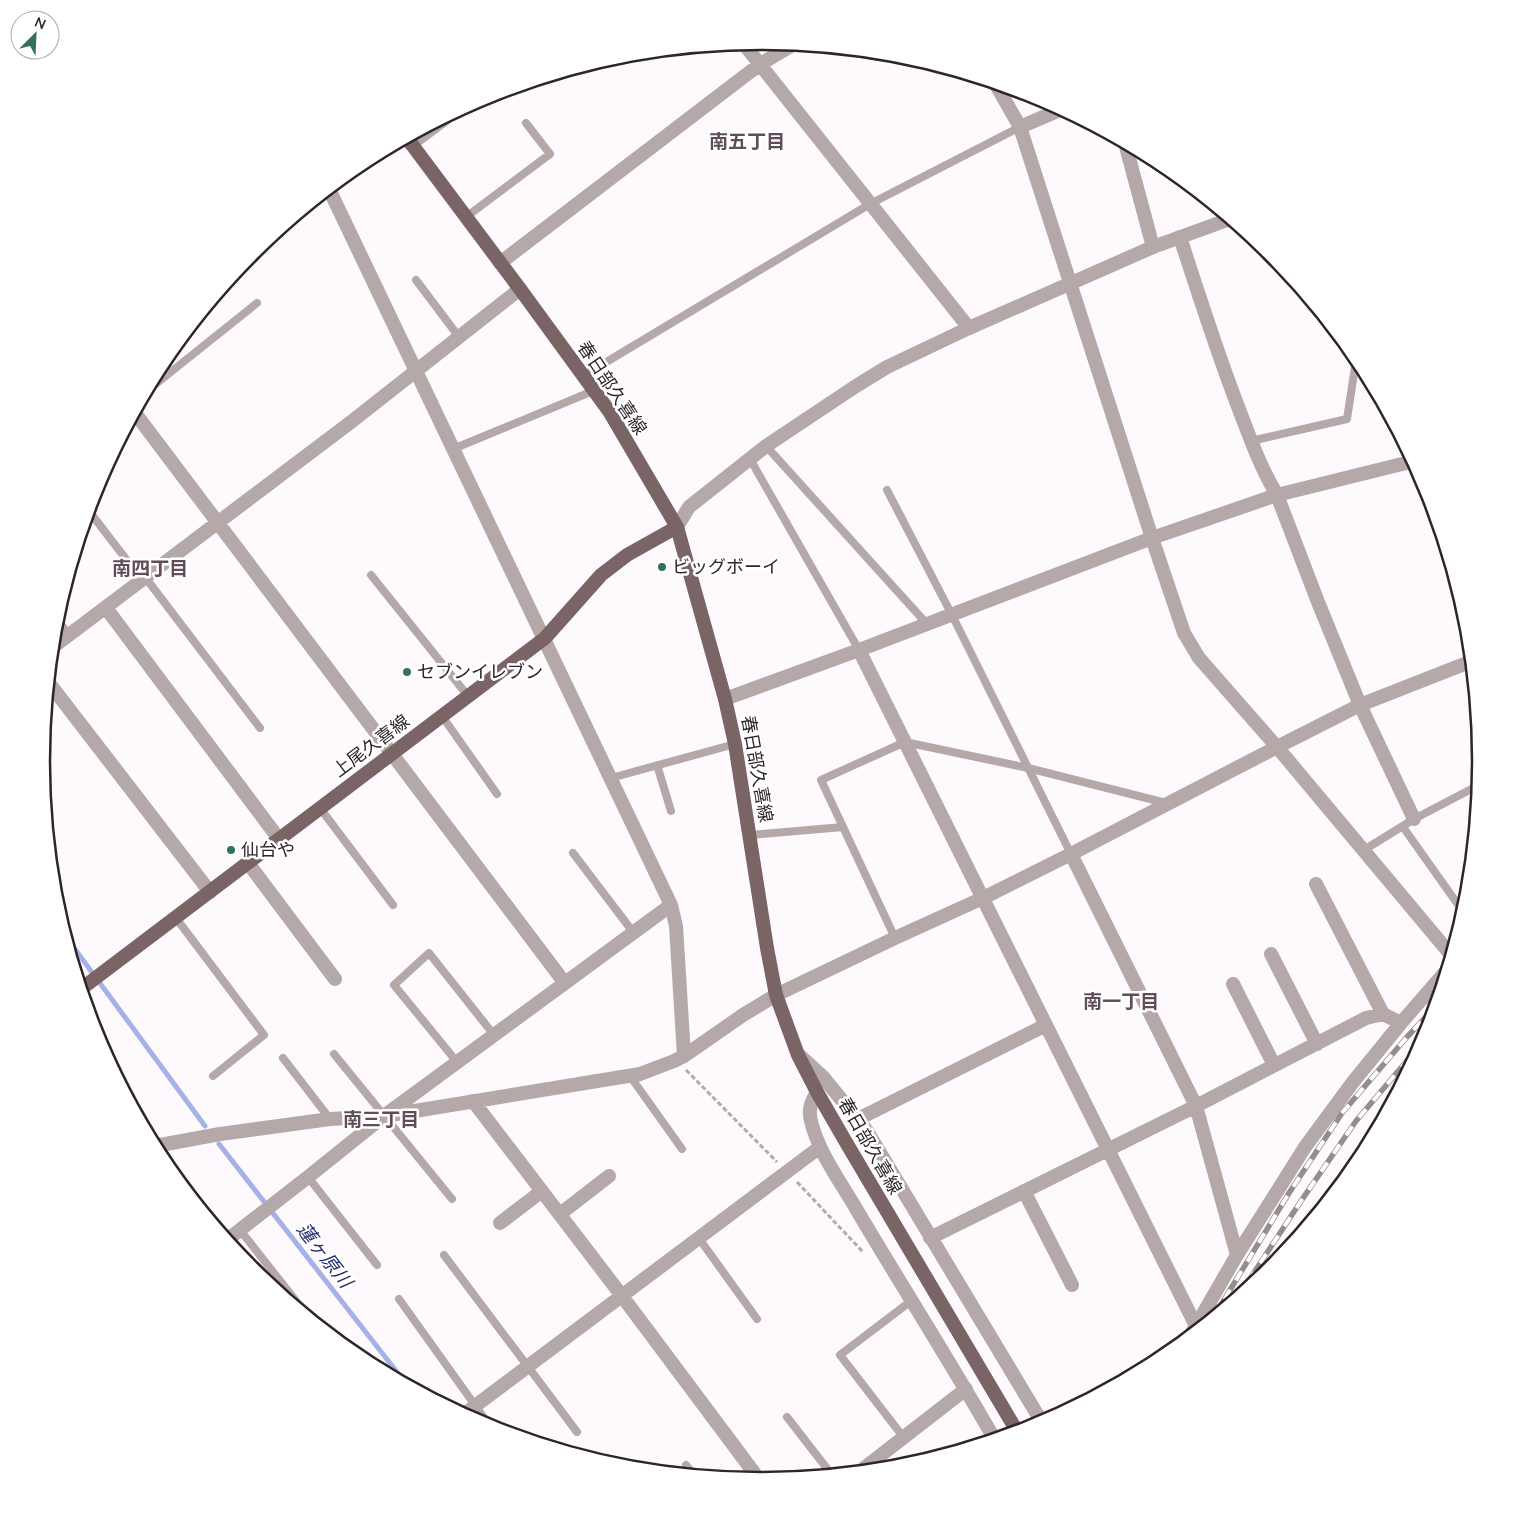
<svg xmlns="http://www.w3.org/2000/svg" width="1523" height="1523" viewBox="0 0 1523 1523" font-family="'Nunito Sans','Noto Sans JP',sans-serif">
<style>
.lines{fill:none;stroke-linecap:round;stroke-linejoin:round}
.stream{stroke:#a4b2e8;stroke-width:5}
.path{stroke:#b1aaae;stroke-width:3;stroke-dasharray:5 2.5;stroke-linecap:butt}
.service{stroke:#b5a8a8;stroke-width:8}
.minor{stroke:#b5a8a8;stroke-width:14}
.tertiary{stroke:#b5a8a8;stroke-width:14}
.primary{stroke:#7a6465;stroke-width:14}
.rail-casing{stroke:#938c90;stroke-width:5.5}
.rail{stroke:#fff;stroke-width:4;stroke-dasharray:11;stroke-linecap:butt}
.poi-dot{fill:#34715c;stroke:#fff;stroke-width:2}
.labels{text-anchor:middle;stroke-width:5;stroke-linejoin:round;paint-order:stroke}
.street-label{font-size:18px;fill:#2e252a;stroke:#fff}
.poi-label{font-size:18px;fill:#2e252a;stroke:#fff;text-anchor:start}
.neighbourhood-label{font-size:19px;font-weight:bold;fill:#614c59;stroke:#fff}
.water-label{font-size:19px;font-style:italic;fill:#232c6b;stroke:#fff}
.rim{fill:none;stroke:#2e252a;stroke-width:2.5}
</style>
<rect width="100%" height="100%" fill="#fef9fc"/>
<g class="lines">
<path class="stream" d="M66 937 205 1126
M219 1144 407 1385"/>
<path class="path" d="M686 1070 777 1162
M797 1182 863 1252"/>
<path class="service" d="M466 217 550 154 526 123
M416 280 459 337
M583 376 870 204 1020 127
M147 391 257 303
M1251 441 1347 419 1355 367 1362 364
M766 446 927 624
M453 449 593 391
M750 459 859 650
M887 490 952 615 1071 854
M89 511 142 580
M371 575 468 696
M145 577 260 728
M56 618 69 635
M442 716 497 794
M657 765 671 811
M611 778 735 744
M320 808 393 905
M1403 827 1464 913
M750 835 843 827
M1364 850 1414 819 1479 785
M573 853 633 932
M176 918 264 1035 213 1076
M895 938 821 780 905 742 1028 768 1166 803
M334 1054 452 1199
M283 1058 330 1119
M457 1062 394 985 429 953 494 1035
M630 1076 682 1149
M308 1177 377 1265
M240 1230 307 1315
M698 1237 757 1319
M444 1255 577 1432
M399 1299 492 1429
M787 1417 832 1475
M904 1438 840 1355 911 1301
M686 1465 694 1475"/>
<path class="minor" d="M743 43 969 328
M1020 127 1062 109
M1125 143 1153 247
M411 144 447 117
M329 189 671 905 676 926 684 1056
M1180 237C1198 293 1216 349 1237 404 1249 435 1260 467 1277 495L1318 602 1360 705 1414 819
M500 263 759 65 794 44
M135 413 564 982
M106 608 279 839
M53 647 351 422 520 289
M859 650 1196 1326
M49 683 210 892
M725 699 859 650 1152 538 1277 495 1414 461
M1071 854 1196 1106 1237 1255 1305 1147 1353 1082 1401 1023
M248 863 335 979
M1316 884 1383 1014
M1271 954 1317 1044
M1233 984 1274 1065
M799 1055 823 1077 867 1131 1043 1424
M817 1092C811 1102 808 1109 811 1121 818 1152 842 1184 858 1212 903 1288 951 1363 995 1440
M473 1101 622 1296 761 1482
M858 1119 1046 1025
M155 1146 220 1134 330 1119 384 1116 640 1074 674 1061 684 1056 743 1015 776 995
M1024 1191 1072 1285
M560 1214 609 1176
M500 1223 542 1191
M930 1238 1196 1106 1366 1018 1383 1014 1401 1023 1447 970
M227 1240 308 1177 384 1116 671 905
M1189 1338 1237 1255
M463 1415 820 1147
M859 1472 966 1389"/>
<path class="tertiary" d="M995 83 1020 127 1152 538 1184 633 1199 658 1277 747 1452 956
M677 527 689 507 766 446 856 386 887 367 969 328 1153 247 1230 219
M776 995 895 938 983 898 1071 854 1277 747 1360 705 1472 661"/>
<path class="primary" d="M407 138 520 289 609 411 677 527 725 699 735 744 767 948 776 995 798 1055 817 1092 847 1144 1018 1433
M81 989 545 638 601 575 627 555 677 527"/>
<defs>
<path id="rail" d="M1334 1193 1370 1144
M1236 1300 1301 1201 1356 1121 1427 1037
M1213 1318 1289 1193 1342 1113 1407 1037 1436 1006"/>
</defs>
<use href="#rail" class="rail-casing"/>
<use href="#rail" class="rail"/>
</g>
<g class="poi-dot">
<circle cx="662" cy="567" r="5"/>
<circle cx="407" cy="672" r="5"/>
<circle cx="231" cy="850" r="5"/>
</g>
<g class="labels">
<g class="street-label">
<text transform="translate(612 388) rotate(56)" y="6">春日部久喜線</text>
<text transform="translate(371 746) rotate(-37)" y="6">上尾久喜線</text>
<text transform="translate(757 769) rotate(80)" y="6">春日部久喜線</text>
<text transform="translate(870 1146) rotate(60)" y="6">春日部久喜線</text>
</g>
<g class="poi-label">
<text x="672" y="573">ビッグボーイ</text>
<text x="417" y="678">セブンイレブン</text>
<text x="241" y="856">仙台や</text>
</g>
<g class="neighbourhood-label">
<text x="747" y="148">南五丁目</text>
<text x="150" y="575">南四丁目</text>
<text x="1121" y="1008">南一丁目</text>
<text x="381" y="1126">南三丁目</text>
</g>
<g class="water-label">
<text transform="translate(325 1255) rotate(52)" y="7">蓮ヶ原川</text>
</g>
</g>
<path d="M0 0H1523V1523H0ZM50 761a711 711 0 1 1 1422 0a711 711 0 1 1-1422 0Z" fill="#fff" fill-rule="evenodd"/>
<path class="rim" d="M50 761a711 711 0 1 1 1422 0a711 711 0 1 1-1422 0Z"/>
<g transform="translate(35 35) rotate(24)"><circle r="24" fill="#ffffff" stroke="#aba8aa"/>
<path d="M0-4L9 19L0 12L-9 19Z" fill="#34715c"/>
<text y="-8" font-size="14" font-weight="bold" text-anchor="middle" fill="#2e252a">N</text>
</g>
</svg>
